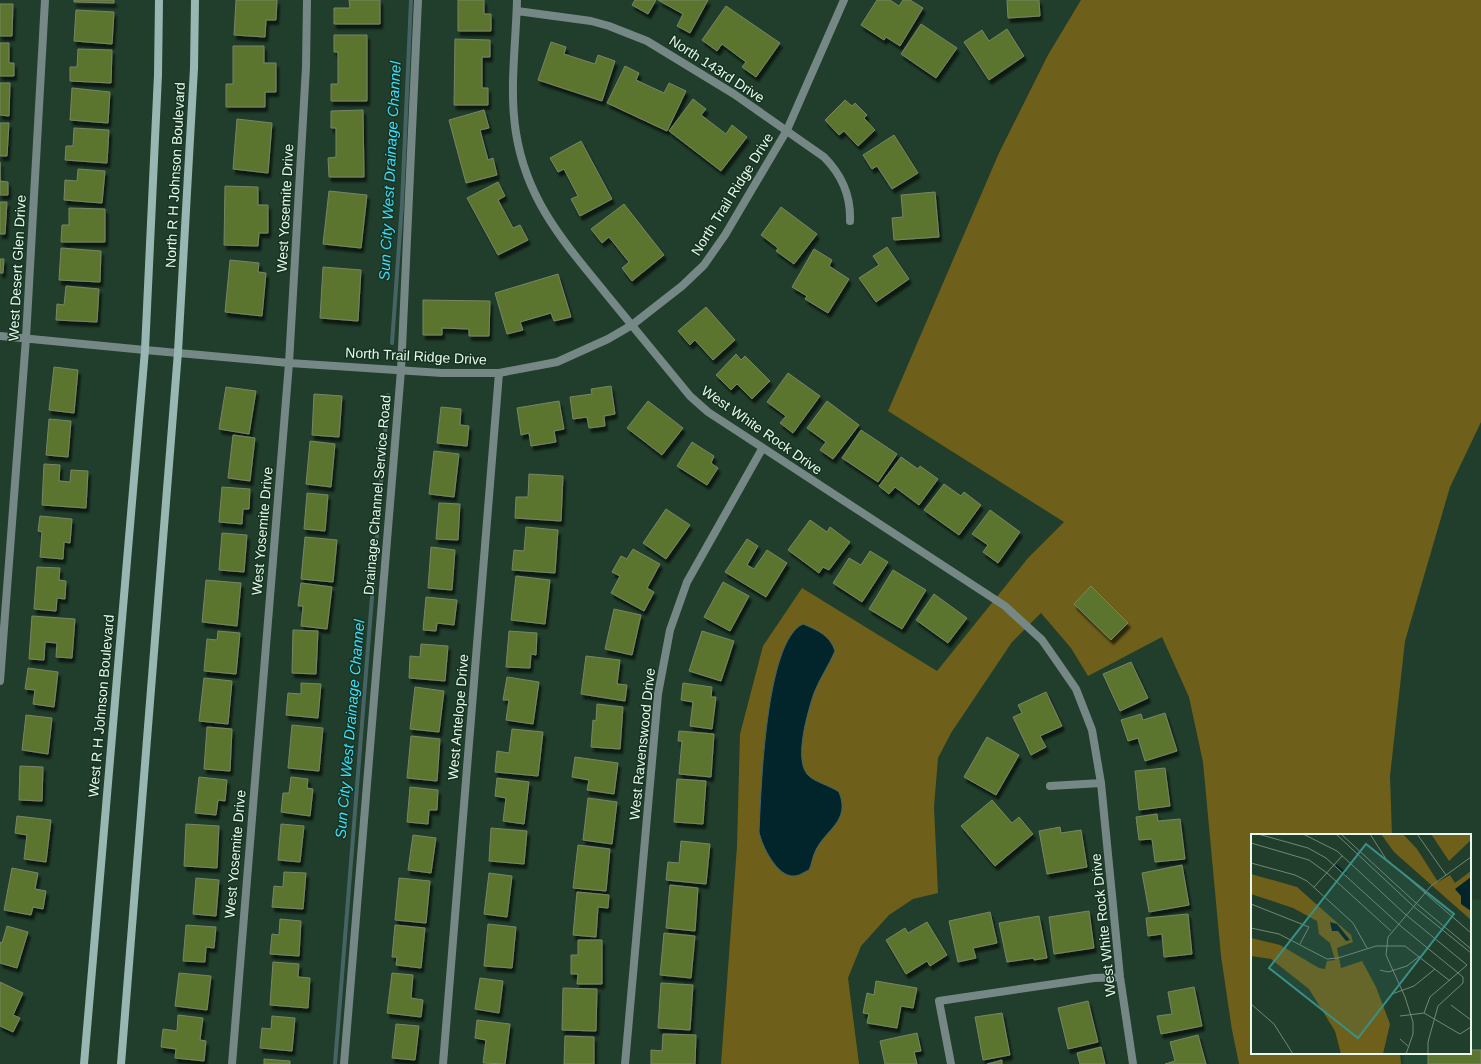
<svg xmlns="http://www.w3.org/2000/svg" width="1481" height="1064" viewBox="0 0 1481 1064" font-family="Helvetica,sans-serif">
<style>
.built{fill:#244933}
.green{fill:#6e601a}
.water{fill:#02242b;stroke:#476465}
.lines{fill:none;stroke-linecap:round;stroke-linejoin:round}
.stream{stroke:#476465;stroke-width:4}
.building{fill:#5c752f;stroke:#788566;filter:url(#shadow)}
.minor{stroke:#768885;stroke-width:8}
.tertiary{stroke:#768885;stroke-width:8}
.secondary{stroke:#99b7b2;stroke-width:8}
.labels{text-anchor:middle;stroke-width:3;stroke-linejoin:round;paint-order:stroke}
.street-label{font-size:14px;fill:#e7f8ec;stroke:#163322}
.water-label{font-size:15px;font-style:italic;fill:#41ddfc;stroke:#163322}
.inset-river{fill:none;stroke:#02242b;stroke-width:2}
.inset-road{fill:none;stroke:#708878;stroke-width:1}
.view{fill:#3a9087;fill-opacity:0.15;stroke:#3a9087;stroke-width:2}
.inset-edge{fill:none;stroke:#e7f8ec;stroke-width:2}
</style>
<defs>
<filter id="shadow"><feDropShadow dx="2.5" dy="4.5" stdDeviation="1" flood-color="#0009"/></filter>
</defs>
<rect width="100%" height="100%" fill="#203e2b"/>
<path class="built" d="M1470 899 1481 900V1064H1404L1403 1053H1470Z"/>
<path class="green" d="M1081 0H1481V422L1450 487 1405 641 1390 776 1392 835H1252V1053H1400L1401 1064H1239L1232 1030 1221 956 1203 762 1189 697 1162 637 1088 676 1071 648 1041 613 1012 642 951 733 938 758 934 807 938 893 913 899 889 915 861 946 848 978 859 1064H721L737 846 740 734 763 646 802 588 937 671 1028 558 1064 522 888 411 999 153 1048 55Z"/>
<path class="water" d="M803 624C817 630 830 635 835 651 829 665 820 678 814 693 808 711 794 758 807 774 812 781 831 786 839 792 851 822 825 829 815 852 812 858 812 864 809 870 804 872 799 876 794 876 777 877 762 846 759 832 761 792 765 641 803 624Z"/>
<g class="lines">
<path class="stream" d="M392 343 402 204 411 0
M335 1064 388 395"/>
</g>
<path class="building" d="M74 0H114V3L74 2Z
M236 0H277L276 20H266L265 37 234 35Z
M349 0H380V24H334V8H350Z
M458 0H484V14H491V31H458Z
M635 0H656L648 14 632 5Z
M658 0H708L690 33 677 26 683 14Z
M877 0H890L899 6 903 0H910L923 8 900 46 886 37 884 40 861 25Z
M1007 0H1039L1040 16 1008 18Z
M0 4H13L12 36H0Z
M726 6 780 43 756 77 742 67 746 62 722 44 717 51 702 40Z
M76 10 114 12 112 44 74 41Z
M921 24 957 48 936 78 901 54Z
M1007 29 1024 56 989 80 964 42 982 30 989 41Z
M334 35H367V101H331V84H338V52H334Z
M455 39 490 40V57H482V88H488V105H454Z
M551 42 566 47 564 54 595 64 598 55 615 61 602 101 538 80Z
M0 43H9V63H14V76H0Z
M233 46H264V63H276V92H265V107H226V84H233Z
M78 49 112 50 111 83 70 81V67H77Z
M625 66 639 73 636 80 664 93 669 83 686 91 667 131 607 103Z
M0 83H10L9 116 0 115Z
M72 88 110 92 108 123 70 120Z
M693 99 706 109 701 115 726 134 732 125 747 137 721 171 669 131Z
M845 100 852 106 855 103 867 115 864 118 875 130 858 146 844 131 839 135 825 120Z
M363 110 364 177H329L328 158 336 157V128H331V111Z
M484 110 489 128 480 130 488 160 493 158 497 175 466 183 449 120Z
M237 119 272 123 268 173 233 169Z
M0 123H9L7 156H0Z
M74 128 109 130 107 163 65 160 66 146H73Z
M894 135 918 173 892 189 877 166 872 169 863 155Z
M581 141 612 199 580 216 571 199 578 196 564 169 558 172 550 158Z
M0 162V181L8 182V195H0Z
M78 169 105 171 102 203 64 200 65 180 77 181Z
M498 182 505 196 498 200 513 228 520 225 528 240 498 255 467 198Z
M225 186 258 187V205H268V233H259L258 246 224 245Z
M329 191 367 195 361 248 323 244Z
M935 192 939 237 894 240 892 218 903 217 901 195Z
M0 202H7L5 234H0Z
M624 204 664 255 632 281 622 268 629 262 609 237 602 243 591 229Z
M781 207 817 234 794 264 776 251 778 248 761 235Z
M69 208 105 209V242H61L62 225H69Z
M887 247 909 279 876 302 859 278 879 265 873 256Z
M61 248 101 251 100 282 59 280Z
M814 249 832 260 829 266 849 279 828 313 805 299 807 296 792 287Z
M0 259H4L3 273H0Z
M230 260 259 263 258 272 266 273 262 316 225 312Z
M323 267 361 270 358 321 320 318Z
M558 274 571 317 554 321 551 313 520 322 523 330 507 334 495 293Z
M66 286 99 289 97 322 56 320 57 304 64 305Z
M423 300 490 301 489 336H469V329L442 328V335H423Z
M706 307 735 340 713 360 695 340 690 345 678 331Z
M736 354 741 360 745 356 770 381 752 399 737 384 731 390 716 375Z
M54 367 78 370 74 413 49 410Z
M788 373 820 396 793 433 780 423 786 416 767 402Z
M611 386 615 414 604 416 605 426 589 428 587 417 573 419 570 397 592 394 591 389Z
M226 387 256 391 249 434 219 429Z
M314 394 342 396 339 437 312 435Z
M559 401 564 429 554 431 556 442 531 446 529 433 521 435 517 408Z
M648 401 683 428 662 455 627 428Z
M827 401 859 425 833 459 820 450 826 442 807 428Z
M441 407 461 409 460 425 469 426 467 446 437 443Z
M49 419 71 421 68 457 46 455Z
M861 430 897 454 878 482 842 458Z
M233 435 255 438 250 481 228 478Z
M310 441 335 444 331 487 306 484Z
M692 442 714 456 711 463 718 468 707 485 677 466Z
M434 451 459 454 454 497 429 494Z
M901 457 918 469 920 466 938 479 919 505 895 487 889 494 879 486Z
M44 464 60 465 59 481 70 482 71 470 88 471 86 508 42 505Z
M529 474 563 476 561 521 515 518 516 497H528Z
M944 484 961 496 964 492 981 505 959 535 924 510Z
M222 487 250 489 249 509H243L242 524 219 522Z
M307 493 328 495 325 531 304 529Z
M439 503 460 504 458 540 436 539Z
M666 509 690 525 666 559 643 543Z
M990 510 1020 532 998 563 983 552 988 545 972 534Z
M40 516 72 519 70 543 64 542 63 559 40 557 42 532 38 531Z
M810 520 827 532 830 527 850 542 829 570 823 567 819 573 788 550Z
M526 527 558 530 555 573 512 570 514 550 524 551Z
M222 533 247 535 244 572 219 570Z
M305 537 337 540 333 582 301 579Z
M747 539 758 546 747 565 754 569 767 550 787 563 766 597 725 572Z
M431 547 455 550 452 590 428 588Z
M633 549 660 564 647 588 654 592 644 611 611 593 620 576 612 572 621 556 627 559Z
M870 551 888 562 862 602 833 583 849 558 861 565Z
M37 567 60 568 59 580 66 581 65 599 57 598 56 611 34 609Z
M893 570 926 590 902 629 869 609Z
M516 576 550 580 545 624 511 620Z
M206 580 241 583 237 626 202 622Z
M723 582 749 596 730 631 704 617Z
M301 583 332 587 327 629 301 626 303 606H298Z
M1091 586 1128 623 1111 640 1074 604Z
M934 594 967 618 948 643 916 620Z
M426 597 457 600 454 625 437 623 436 631 423 630Z
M614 609 641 615 632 655 605 649Z
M32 616 75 619 72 658 56 657 57 643 45 642 44 660 29 659Z
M293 630 318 631 316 674 292 673Z
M218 631 240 633 236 674 204 671 207 639 217 640Z
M509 631 537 633 536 655 531 654 530 668 506 667Z
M702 631 734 641 721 681 689 671Z
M421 644 448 646 445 681 409 678 410 656 420 657Z
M586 656 620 660 617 684 627 685 625 701 581 694Z
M1131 662 1148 698 1120 711 1103 674Z
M28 668 58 672 54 707 33 704 35 690 25 689Z
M507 677 539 682 533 724 506 720 509 700H503Z
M204 678 232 681 228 724 199 721Z
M301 683 321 684 318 718 286 715 288 693 301 694Z
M683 683 712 687 711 697H716L712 729 690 726 693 702 681 700Z
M415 687 444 691 439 732 410 729Z
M1046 692 1062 726 1040 736 1046 747 1031 755 1013 717 1022 713 1018 705Z
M597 704 623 707 620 749 591 747 593 720 596 721Z
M1165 713 1177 751 1145 761 1138 738 1128 741 1121 720 1141 714 1143 720Z
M26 715 52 718 48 754 22 750Z
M292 725 323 728 319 771 288 768Z
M207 727 232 729 230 771 204 769Z
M512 729 543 732 538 776 495 772 497 751 509 753Z
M679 731 714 734 711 777 679 774 682 741H678Z
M411 736 440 739 437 781 407 778Z
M987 737 1019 755 996 795 964 777Z
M575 757 618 763 614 794 587 790 589 780 572 777Z
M20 766 43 767 42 801 19 800Z
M1165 768 1170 806 1139 810 1135 771Z
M199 777 227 780 225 801 218 800 216 815 195 813Z
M291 777 308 779 307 788 313 789 310 816 281 812 283 793H289Z
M497 778 529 782 524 824 503 821 506 798 495 796Z
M677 779 706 781 703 824 674 822Z
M410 787 438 790 437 810H429L428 824 407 822Z
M588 798 617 802 612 844 583 840Z
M992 800 1012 823 1019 817 1033 834 995 866 961 826Z
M1157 814 1158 821 1180 819 1185 859 1155 862 1152 839 1139 840 1136 817Z
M17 816 51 820 46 862 24 859 27 835 15 833Z
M186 824 219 826 217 868 184 866Z
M281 824 304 826 300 862 278 860Z
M1060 827 1061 833 1081 830 1087 867 1047 874 1039 831Z
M491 828 527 831 524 864 489 861Z
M413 835 436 838 431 873 408 870Z
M681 841 710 844 706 884 666 880 668 862 679 863Z
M578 845 610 849 606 891 573 888Z
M1182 865 1189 905 1149 912 1142 873Z
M12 868 38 873 35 889 46 891 43 909 33 907 31 915 4 910Z
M284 872 306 873 303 909 272 907 274 886 283 887Z
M489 873 512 876 507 917 484 914Z
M196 878 219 880 216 916 193 914Z
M399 878 430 881 426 923 395 920Z
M670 885 698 888 695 931 666 928Z
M577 892 609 895 608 908 598 907 596 937 573 935Z
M1089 911 1094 948 1054 954 1049 917Z
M990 912 997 943 973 948 976 958 958 962 949 921Z
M1188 914 1192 954 1164 957 1162 934 1148 936 1146 918Z
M1039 916 1047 958 1034 960V958L1007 962 999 923Z
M280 919 301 921 299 956 270 954 272 934 279 935Z
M927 922 947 955 930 966 927 961 906 974 886 940 905 928 908 933Z
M488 924 516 927 512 968 484 966Z
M186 925 216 927 214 948 206 947 205 962 183 961Z
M395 925 425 928 421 968 396 965 397 957H392Z
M7 926 28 932 17 968 0 963V942L2 943Z
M664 933 695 936 691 978 660 975Z
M578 940H602V984H577L578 974H571V955H578Z
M273 962 299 964 298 977 310 978 308 1008 270 1005Z
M179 973 211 976 207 1010 175 1006Z
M392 973 413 975 411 998 423 1000 421 1017 387 1013Z
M480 978 503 981 499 1013 475 1009Z
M876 981 917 988 913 1008 901 1006 897 1028 867 1023 869 1014 863 1013 867 993 874 995Z
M0 982 23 993 13 1015 20 1018 13 1032 0 1026Z
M661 983 693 985 690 1030 658 1028Z
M1194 987 1202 1026 1161 1034 1157 1016 1172 1014 1168 992Z
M563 988 597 989 596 1031 562 1030Z
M1088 1001 1098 1042 1068 1049 1058 1008Z
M1002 1013 1010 1055 983 1060 975 1017Z
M178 1015 203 1018 200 1040 206 1041 204 1061 175 1058 176 1049 161 1047 163 1029 177 1031Z
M272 1016 295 1018 292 1051 260 1048 262 1028 271 1029Z
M477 1020 510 1024 505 1064 483 1063 486 1040 475 1038Z
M396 1024 419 1026 415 1060 392 1058Z
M917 1033 921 1051 914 1052 917 1064H885L880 1041Z
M663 1034 696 1035 695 1064H651V1050L662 1051Z
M1198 1035 1206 1064H1165L1175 1061 1170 1042Z
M565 1036 594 1037V1064H564Z
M1101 1047 1105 1064H1080L1077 1053Z
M1470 1050H1481V1064H1428V1053H1470Z
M264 1059 290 1061V1064H264Z
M1002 1060V1064H987Z"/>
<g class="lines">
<path class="minor" d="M517 0C516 44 509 90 516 133 527 202 565 243 607 295 634 328 662 362 690 396L708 412 1005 606 1042 640 1056 660 1076 689 1092 730 1101 783 1120 977 1133 1064
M517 11 591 21 609 26 647 41 734 94 824 157C842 175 851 195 850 221
M0 336 145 350
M0 681 26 338 45 0
M1050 786 1101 783
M232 1064 289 363 306 67 307 0
M344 1064 401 370 418 0
M443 1064 499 373
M625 1064 658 694 670 630 687 582 762 449
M951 1064 939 1001 1094 978 1120 977"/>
<path class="tertiary" d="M145 350 289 363 442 373H499L557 362 608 339 632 325 682 286 704 265 725 235 787 130 844 0"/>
<path class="secondary" d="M84 1064 145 350 158 75 159 0
M121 1064 178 352 194 68 195 0"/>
</g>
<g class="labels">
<g class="street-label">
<text transform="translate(717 69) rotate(33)" y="5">North 143rd Drive</text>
<text transform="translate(175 175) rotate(-87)" y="5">North R H Johnson Boulevard</text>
<text transform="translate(732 194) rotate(-58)" y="5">North Trail Ridge Drive</text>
<text transform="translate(285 208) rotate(-87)" y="5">West Yosemite Drive</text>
<text transform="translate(17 268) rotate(-87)" y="5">West Desert Glen Drive</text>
<text transform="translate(416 356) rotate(3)" y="5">North Trail Ridge Drive</text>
<text transform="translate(762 430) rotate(35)" y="5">West White Rock Drive</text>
<text transform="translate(377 495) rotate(-85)" y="5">Drainage Channel Service Road</text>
<text transform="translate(262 531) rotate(-85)" y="5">West Yosemite Drive</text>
<text transform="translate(101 706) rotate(-85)" y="5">West R H Johnson Boulevard</text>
<text transform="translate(458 717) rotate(-85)" y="5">West Antelope Drive</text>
<text transform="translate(642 744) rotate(-84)" y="5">West Ravenswood Drive</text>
<text transform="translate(235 854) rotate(-85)" y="5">West Yosemite Drive</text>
<text transform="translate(1103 925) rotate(-96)" y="5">West White Rock Drive</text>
</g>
<g class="water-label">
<text transform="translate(390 171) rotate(-87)" y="5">Sun City West Drainage Channel</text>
<text transform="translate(350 729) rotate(-85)" y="5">Sun City West Drainage Channel</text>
</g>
</g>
<g transform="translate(1251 834)">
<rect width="220" height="220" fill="#203e2b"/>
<path d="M130 0H152L166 15 187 48 199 41 204 49 220 37V86L143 18ZM180 0H220V6L198 27ZM0 40 46 53 100 101 102 108 86 114 90 134 111 127 125 153 139 190 132 220H90L84 197 58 155 20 125 0 122V104L29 111 68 134 74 135 76 127 84 126 79 109 68 100 66 87 42 74 0 60Z" fill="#6e601a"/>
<path d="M220 43 219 61 220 77 210 70V62L204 55ZM79 88 86 90 99 106 95 107 87 97H81Z" fill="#02242b"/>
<path class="inset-river" d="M85 31 95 40"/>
<path class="inset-road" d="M7 0 57 14 75 24 152 94 212 143V149L187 172 177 208V220M52 0 86 17 154 80 216 131 179 163 173 179M85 0 162 72 220 119M90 0 165 69 220 115M119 0 135 25 220 99M166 0 195 41M0 9 58 26 76 39 140 97M0 29 44 41 56 47 102 89 116 114M63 53 91 22M0 70 58 93 49 110M0 94 28 100 76 125 87 124 125 112H154L199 147M129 136 137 138 156 132 169 122M141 160 163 152 184 135M0 170 23 190 42 220M200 171 220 186M149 182 173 179 209 200 220 193M149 205 158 213M155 220 162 200V188L154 163 135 121 137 103 180 52 220 23"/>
<path class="view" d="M115 10 203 80 107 204 18 134Z"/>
<rect width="220" height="220" class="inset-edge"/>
</g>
</svg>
